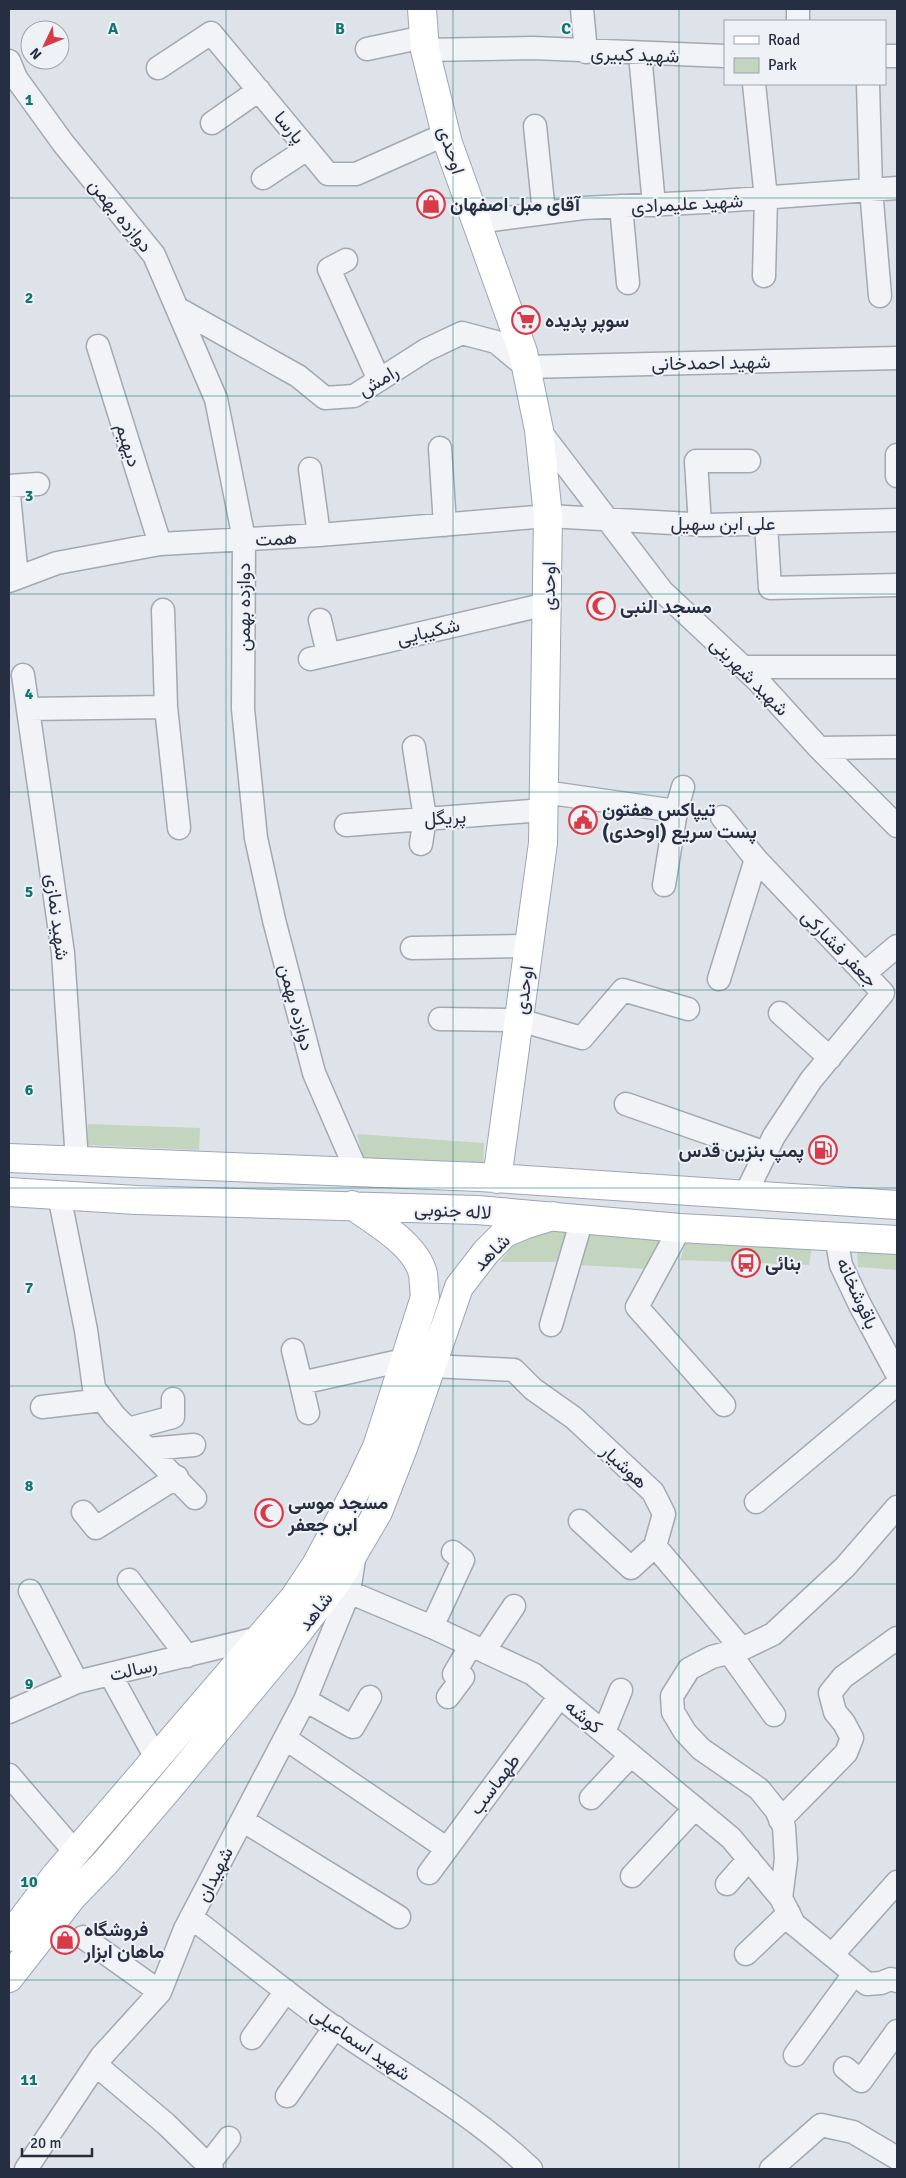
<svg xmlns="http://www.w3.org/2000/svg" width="906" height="2178" viewBox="0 0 906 2178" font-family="Signika,Vazirmatn,sans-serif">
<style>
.green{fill:#c3d4bf}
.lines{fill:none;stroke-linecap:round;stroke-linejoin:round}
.minor-casing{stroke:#a3a8b3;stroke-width:25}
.major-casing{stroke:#9da5b6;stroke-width:30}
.minor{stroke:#f1f3f7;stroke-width:22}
.major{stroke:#fff;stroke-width:28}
.grid{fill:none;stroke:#0f766e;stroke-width:1;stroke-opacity:0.55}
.labels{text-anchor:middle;stroke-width:4;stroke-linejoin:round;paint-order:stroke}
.street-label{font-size:19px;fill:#262e41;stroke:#eef1f6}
.poi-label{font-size:19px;font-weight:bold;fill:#262e41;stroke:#eef1f6;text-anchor:start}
.grid-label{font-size:16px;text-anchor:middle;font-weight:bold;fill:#0f766e;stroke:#eef1f6;stroke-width:4;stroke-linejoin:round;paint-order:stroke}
</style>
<rect width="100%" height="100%" fill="#dee2e9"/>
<path class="green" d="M88 1124 200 1128 199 1150 87 1145Z
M357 1134 484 1143 483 1169 364 1161Z
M545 1229 570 1232 560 1262H500L522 1235Z
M590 1231 666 1238 648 1269 578 1265Z
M687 1239 812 1245 809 1265 680 1260Z
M857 1248 897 1250V1270L858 1267Z"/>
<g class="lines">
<defs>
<path id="minor" d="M582 9 586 52
M798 21V9
M367 49 424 37
M425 50 533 48 725 56
M640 54 654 205
M885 56H897
M9 61 16 78 63 143 154 255 216 399 244 539 243 709 256 838 274 920 314 1073 357 1172
M158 68 211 33 328 174H356L446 134
M754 84 766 198 764 276
M868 84 871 189 880 296
M212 123 259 90
M535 126 544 213
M263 178 307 149
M621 206 628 283
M477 222 583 208 706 202 897 188
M346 260 329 269 379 380
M177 308 298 376 325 398 354 396 426 350 462 333 496 342 526 367 897 358
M98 346 160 544
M539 430 662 591 759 682 819 748 897 826
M440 448 445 525
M897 455V476
M310 469 319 535
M9 486 38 484
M9 495 17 578
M766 524 770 588 897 585
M700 525 696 461H749
M9 581 57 563 160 544 319 535 548 516 708 525 897 520
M163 610 166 707 179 828
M320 620 328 654
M310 659 547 604
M743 667H897
M23 675 63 953 77 1161
M28 709 166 707
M414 747 425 818 421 844
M819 748 897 747
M544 792 676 811
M722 817 756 859
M346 825 543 810
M664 885 676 811 683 787
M412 948 529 946
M865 973 897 946
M719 979 756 859 883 993 811 1080 774 1136 745 1195
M780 1013 830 1058
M440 1019 519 1020 582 1038 623 990 688 1009
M626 1104 766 1153
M59 1195 86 1330 94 1388 114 1415 195 1498
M680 1228 637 1307 724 1405
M836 1236 841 1265 860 1305 897 1374
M551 1325 582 1219
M293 1350 301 1383 404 1360 432 1366 514 1370 533 1389 574 1418 653 1492 664 1514 655 1546 742 1649
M301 1383 308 1413
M42 1407 103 1400
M128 1429 173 1417V1399
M149 1449 194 1445
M756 1502 897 1384
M897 1507 845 1567 773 1634 742 1649 712 1657 689 1669 672 1696 673 1712 685 1732 701 1749 759 1789 776 1810 784 1827 786 1859 781 1898 794 1924 867 1984 881 1983 891 1979 897 1981
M83 1512 96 1528 177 1477
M580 1521 631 1568 655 1546
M129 1580 187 1656
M30 1591 77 1682
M349 1592 432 1627 533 1674 731 1838 781 1898
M432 1627 463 1560 453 1552
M484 1651 514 1606
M729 1652 774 1715
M110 1674 156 1758
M448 1697 463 1677 454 1674 471 1645
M305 1700 353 1727 370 1697
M9 1712 77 1682 262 1637
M604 1732 621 1690
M286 1739 446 1848
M9 1775 76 1853
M591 1798 631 1755
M242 1820 399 1917
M780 1820 846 1753 852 1738 844 1723 835 1712 830 1693 843 1677 897 1638
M429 1873 560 1696
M632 1876 695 1808
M727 1884 749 1859
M191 1917C236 1952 279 1987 324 2020 393 2070 469 2109 531 2169
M83 1937 160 1992
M746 1954 789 1913
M832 1955 897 1882
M252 2038 286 1991
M795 2055 854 1974
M96 2065 166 2124 212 2169
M845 2068 861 2081 897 2031
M287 2096 335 2027
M208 2165 229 2138
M26 2169 101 2057 160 1992 185 1929 305 1700 349 1592 354 1559
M771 2169 821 2125 853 2132 897 2158"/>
<path id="major" d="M422 9 425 50 448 143 523 352 539 430 548 516 543 843 497 1179
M9 1158 480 1177 897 1205
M9 1192 136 1200 477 1210 680 1228 897 1240
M9 1937 56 1875 294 1598 316 1565 360 1483 377 1447 425 1297C424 1290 424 1281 423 1274 416 1244 375 1222 352 1205
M9 1978 73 1896 105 1863 169 1788 295 1636 338 1580 378 1512 403 1448 459 1287 486 1252 505 1233 524 1225 553 1216"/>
</defs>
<use href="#minor" class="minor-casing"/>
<use href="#major" class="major-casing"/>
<use href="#minor" class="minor"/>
<use href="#major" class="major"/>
</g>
<path class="grid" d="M226 9V2169M453 9V2169M679 9V2169M9 198H897M9 396H897M9 594H897M9 792H897M9 990H897M9 1188H897M9 1386H897M9 1584H897M9 1782H897M9 1980H897"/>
<defs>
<symbol id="shop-ring" viewBox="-11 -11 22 22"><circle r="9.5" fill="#eef1f6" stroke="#d83a47" stroke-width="1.5"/><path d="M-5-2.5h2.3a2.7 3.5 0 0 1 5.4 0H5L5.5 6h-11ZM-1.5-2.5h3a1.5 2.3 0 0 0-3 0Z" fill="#d83a47"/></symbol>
<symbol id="supermarket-ring" viewBox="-11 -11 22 22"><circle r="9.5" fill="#eef1f6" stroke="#d83a47" stroke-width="1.5"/><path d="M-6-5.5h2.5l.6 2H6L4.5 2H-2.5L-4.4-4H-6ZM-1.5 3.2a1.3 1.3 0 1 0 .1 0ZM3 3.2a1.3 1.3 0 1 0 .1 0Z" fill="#d83a47"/></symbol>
<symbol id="mosque-ring" viewBox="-11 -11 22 22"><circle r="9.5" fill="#eef1f6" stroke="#d83a47" stroke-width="1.5"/><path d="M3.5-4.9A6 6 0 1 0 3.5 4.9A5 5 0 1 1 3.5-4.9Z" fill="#d83a47"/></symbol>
<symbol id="civic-ring" viewBox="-11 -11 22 22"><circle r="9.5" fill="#eef1f6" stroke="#d83a47" stroke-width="1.5"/><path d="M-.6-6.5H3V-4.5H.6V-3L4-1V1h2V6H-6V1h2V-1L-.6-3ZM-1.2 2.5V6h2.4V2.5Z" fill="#d83a47"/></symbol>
<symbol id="fuel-ring" viewBox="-11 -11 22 22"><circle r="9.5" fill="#eef1f6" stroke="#d83a47" stroke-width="1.5"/><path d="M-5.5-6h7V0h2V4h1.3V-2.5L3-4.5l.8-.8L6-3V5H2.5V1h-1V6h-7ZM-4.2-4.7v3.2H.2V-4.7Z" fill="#d83a47"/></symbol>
<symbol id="bus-ring" viewBox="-11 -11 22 22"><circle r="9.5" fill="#eef1f6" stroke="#d83a47" stroke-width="1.5"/><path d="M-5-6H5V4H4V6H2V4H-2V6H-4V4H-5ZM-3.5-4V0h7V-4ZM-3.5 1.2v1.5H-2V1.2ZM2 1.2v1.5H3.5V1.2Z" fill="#d83a47"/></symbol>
</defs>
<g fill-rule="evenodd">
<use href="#shop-ring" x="415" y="188" width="32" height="32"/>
<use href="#supermarket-ring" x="510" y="304" width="32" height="32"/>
<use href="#mosque-ring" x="585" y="590" width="32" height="32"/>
<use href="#civic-ring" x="567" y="804" width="32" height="32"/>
<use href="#fuel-ring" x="807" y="1134" width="32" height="32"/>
<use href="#bus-ring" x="730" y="1247" width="32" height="32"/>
<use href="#mosque-ring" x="253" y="1497" width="32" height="32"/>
<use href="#shop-ring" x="49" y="1924" width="32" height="32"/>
</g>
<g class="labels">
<g class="street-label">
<text transform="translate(635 54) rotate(2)" y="7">شهید کبیری</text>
<text transform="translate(290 127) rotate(50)" y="7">پارسا</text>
<text transform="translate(452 150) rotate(72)" y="7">اوحدی</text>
<text transform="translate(687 203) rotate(-3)" y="7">شهید علیمرادی</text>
<text transform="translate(121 215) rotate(51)" y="7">دوازده بهمن</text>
<text transform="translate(711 362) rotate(-1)" y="7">شهید احمدخانی</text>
<text transform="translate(378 380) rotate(-31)" y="7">رامش</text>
<text transform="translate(129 445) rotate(73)" y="7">دیهیم</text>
<text x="723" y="530">علی ابن سهیل</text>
<text transform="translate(276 538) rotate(-3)" y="7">همت</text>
<text transform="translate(548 586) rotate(-89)" y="7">اوحدی</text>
<text transform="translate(243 607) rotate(-90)" y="7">دوازده بهمن</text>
<text transform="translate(428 631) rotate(-13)" y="7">شکیبایی</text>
<text transform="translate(750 676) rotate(45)" y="7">شهید شهرینی</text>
<text transform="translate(445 817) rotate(-4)" y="7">پریگل</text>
<text transform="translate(58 917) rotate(83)" y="7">شهید نمازی</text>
<text transform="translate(840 948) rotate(46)" y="7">جعفر فشارکی</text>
<text transform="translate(523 990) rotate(-82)" y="7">اوحدی</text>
<text transform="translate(297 1007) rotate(75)" y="7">دوازده بهمن</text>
<text transform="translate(453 1210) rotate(3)" y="7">لاله جنوبی</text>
<text transform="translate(491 1252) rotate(-45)" y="7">شاهد</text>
<text transform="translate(858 1293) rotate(66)" y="7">باقوشخانه</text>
<text transform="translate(625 1466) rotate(43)" y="7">هوشیار</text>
<text transform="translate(315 1611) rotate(-52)" y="7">شاهد</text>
<text transform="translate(133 1669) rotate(-13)" y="7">رسالت</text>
<text transform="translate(584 1716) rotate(39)" y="7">کوشه</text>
<text transform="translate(494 1784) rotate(-53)" y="7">طهماسب</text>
<text transform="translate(214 1874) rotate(-63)" y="7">شهیدان</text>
<text transform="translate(361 2043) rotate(34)" y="7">شهید اسماعیلی</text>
</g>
<g class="poi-label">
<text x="450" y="211">آقای مبل اصفهان</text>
<text x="545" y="327">سوپر پدیده</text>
<text x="620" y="613">مسجد النبی</text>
<text x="602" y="816">تیپاکس هفتون<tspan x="602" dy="22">(اوحدی) پست سریع</tspan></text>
<text x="804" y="1157" text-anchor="end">پمپ بنزین قدس</text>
<text x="765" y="1270">بنائی</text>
<text x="288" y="1509">مسجد موسی<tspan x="288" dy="22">ابن جعفر</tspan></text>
<text x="84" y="1936">فروشگاه<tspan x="84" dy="22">ماهان ابزار</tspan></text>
</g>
</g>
<g class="grid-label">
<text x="113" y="34">A</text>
<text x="340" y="34">B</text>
<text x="566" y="34">C</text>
<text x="29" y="105">1</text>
<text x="29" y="303">2</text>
<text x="29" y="501">3</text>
<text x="29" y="699">4</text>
<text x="29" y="897">5</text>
<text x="29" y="1095">6</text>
<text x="29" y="1293">7</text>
<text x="29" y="1491">8</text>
<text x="29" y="1689">9</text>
<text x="29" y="1887">10</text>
<text x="29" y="2085">11</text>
</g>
<rect width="906" height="2178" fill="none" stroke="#262e41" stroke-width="20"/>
<rect x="724" y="20" width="162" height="65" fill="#eef1f6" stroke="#9ea3ae"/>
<rect x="734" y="36" width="25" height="8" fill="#ffffff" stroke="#9ea3ae"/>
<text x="768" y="45" font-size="15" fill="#262e41">Road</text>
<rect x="734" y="58" width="25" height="15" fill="#c3d4bf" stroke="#9ea3ae"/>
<text x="768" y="70" font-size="15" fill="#262e41">Park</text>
<g transform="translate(45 45) rotate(227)"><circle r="24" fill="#eef1f6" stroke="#9ea3ae"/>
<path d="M0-4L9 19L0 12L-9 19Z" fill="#d83a47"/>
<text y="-8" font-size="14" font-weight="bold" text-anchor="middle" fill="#262e41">N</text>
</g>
<path d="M22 2148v8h70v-8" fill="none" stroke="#262e41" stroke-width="2.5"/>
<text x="30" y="2148" font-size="15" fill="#262e41" stroke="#eef1f6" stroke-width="4" paint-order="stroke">20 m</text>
</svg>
